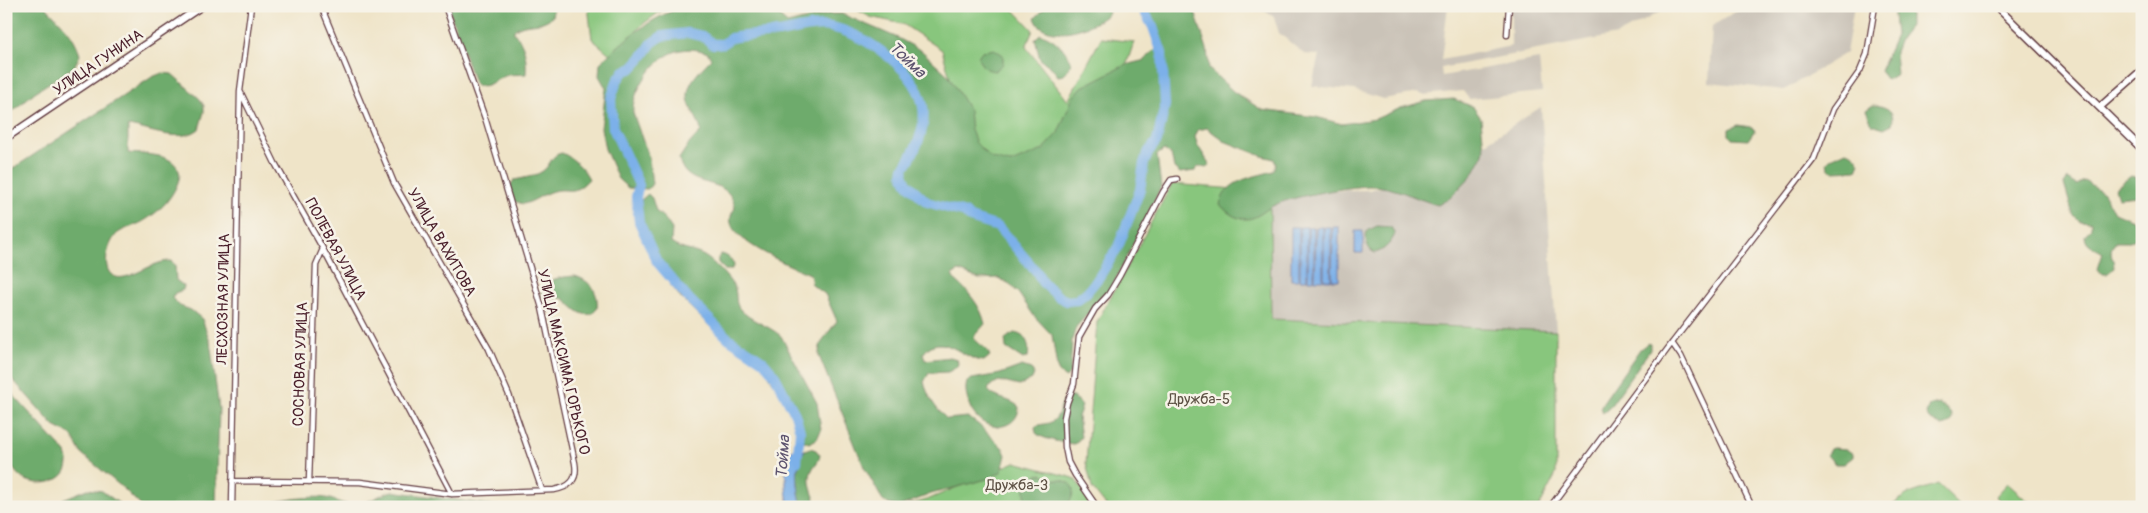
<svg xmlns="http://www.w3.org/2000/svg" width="2148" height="513" viewBox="0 0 2148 513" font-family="Pangolin,sans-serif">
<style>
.industrial{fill:#cac3b8}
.green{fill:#88c67d;stroke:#697254}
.forest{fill:#6eab6c;stroke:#5c654c}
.water{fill:#7cb0e9;stroke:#63688a}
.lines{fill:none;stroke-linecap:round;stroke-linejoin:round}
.river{stroke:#7cb0e9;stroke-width:10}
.street-casing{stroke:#633d43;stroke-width:7}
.secondary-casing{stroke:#633d43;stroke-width:9}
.street{stroke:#fff;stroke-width:4.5}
.secondary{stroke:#fff;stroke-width:6}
.labels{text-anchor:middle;stroke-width:5;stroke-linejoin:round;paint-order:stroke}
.street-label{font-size:15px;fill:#4a1f2b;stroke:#f7f3e8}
.park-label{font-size:15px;fill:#5d5144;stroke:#f7f3e8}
.water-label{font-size:16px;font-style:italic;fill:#5c526e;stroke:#f7f3e8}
</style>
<rect width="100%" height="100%" fill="#f7f3e8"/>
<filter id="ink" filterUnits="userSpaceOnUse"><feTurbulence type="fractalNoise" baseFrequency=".02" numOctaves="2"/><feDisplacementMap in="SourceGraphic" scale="10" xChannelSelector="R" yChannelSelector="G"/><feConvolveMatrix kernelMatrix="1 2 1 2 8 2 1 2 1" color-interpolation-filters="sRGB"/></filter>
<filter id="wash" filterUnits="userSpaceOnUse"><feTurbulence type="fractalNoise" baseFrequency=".0096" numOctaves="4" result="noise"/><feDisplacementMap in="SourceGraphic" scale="20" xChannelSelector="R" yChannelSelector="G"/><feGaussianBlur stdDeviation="1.12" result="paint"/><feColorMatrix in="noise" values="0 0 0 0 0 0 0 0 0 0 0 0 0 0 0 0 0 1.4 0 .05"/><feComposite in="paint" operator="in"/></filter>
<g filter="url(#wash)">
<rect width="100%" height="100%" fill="#efe4c8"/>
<path class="industrial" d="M1257 6H1448L1441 60 1511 46V6H1520L1521 9 1544 6H1671L1617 35 1441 68 1442 76 1539 59 1542 92 1469 99 1463 91 1423 95 1418 93 1383 99 1354 90 1312 86 1319 55 1304 54 1279 33 1274 17Z
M1745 6H1750L1752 9 1757 6H1854L1846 53 1784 90 1709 82 1712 26Z
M1541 107 1556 331 1271 319 1270 202 1273 192 1369 190 1438 174Z"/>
<path class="green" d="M588 6H668L643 24 612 56 592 39Z
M850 6H1010L1033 30 1026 47 1068 101 1101 38 1134 42 1085 188 980 182 942 50 903 24 870 17Z
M1172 184 1273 192 1270 202 1271 319 1556 331V474L1539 507H1107L1092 488 1086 463 1097 322Z
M1015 462 1074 478 1096 507H902L927 500Z
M2007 483 2032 505 2031 507H2007L1995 496Z
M1938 484 1962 507H1890L1906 495Z"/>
<path class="forest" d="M6 6H45C60 22 75 34 80 55L74 67 35 92 6 117Z
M448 6H554L552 17C538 28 526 20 514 30V33C525 44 527 58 526 74 520 75 514 74 508 75 497 78 489 88 476 86L473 80Z
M688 6H771L787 24 828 14H842L898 38 922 51 948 75 969 110 971 130 976 143 991 158 1004 162 1011 163 1043 150 1057 135 1073 97 1082 87 1125 65 1145 60 1156 48 1146 16 1148 6H1193L1207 49 1209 69 1234 92 1262 110 1316 117 1342 124 1375 119 1401 108 1426 101 1454 99 1473 107 1481 118 1484 150 1482 157 1473 174 1450 198 1438 205C1415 199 1393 185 1368 186 1347 187 1295 196 1277 204 1266 208 1258 219 1246 219 1235 219 1226 212 1220 204 1227 179 1251 178 1273 171L1276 165 1274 159 1262 156 1224 141 1207 128 1198 130 1195 137 1198 146 1210 165 1206 168 1199 166 1195 171 1180 173 1174 168 1171 155 1164 150 1157 155 1161 187 1112 287 1076 327 1072 340 1070 373 1066 378 1060 374 1057 368 1052 335 1034 316 1019 294 1010 284 998 278 979 279 959 271 953 274V278C967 290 981 305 985 324L974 336V339L987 350 990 356 984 361C964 361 941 328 923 354L925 360 950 357 957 359 958 363 957 367 948 372 929 373 924 382C928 397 935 408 947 419L968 417 979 425 1003 448 1006 455 1002 471 991 478 931 494 898 507 888 504 882 499 864 467 819 356C818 341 829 333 837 321L825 294 812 285 810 274C792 267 739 244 732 226 729 219 731 214 735 208 729 172 687 194 679 159L688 145 701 131C699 122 696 118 692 110 680 88 697 74 711 59L708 53C698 49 688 48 677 51 656 57 631 91 633 113L649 158 652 184 648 189 628 188 618 179 605 149 601 128 606 88 599 76 600 63C625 39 654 14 688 6Z
M1043 6H1085L1088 8 1107 6 1109 13C1095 28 1044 45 1035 18L1043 10Z
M1893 6H1910V26L1900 39 1895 52 1897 74 1887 80 1880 71 1896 35Z
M1040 34C1052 36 1069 51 1071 64L1064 75 1058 76 1051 67 1040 59 1035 39Z
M994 49 1003 55V64L995 71C985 70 981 66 978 57L981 52Z
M162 73 172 74 200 99 204 106V112L199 129C180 144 149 129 128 126V153C146 155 176 152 180 175 176 195 160 212 142 222 135 226 125 228 118 233 108 241 99 272 116 277 130 281 154 260 171 261L175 266 176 280 184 286 183 290 175 293 172 298 180 306 191 310 202 319 210 341 219 409 216 507H142L124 489 81 453 71 435 54 426 6 372V173L152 77Z
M1873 105C1885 106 1896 110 1892 124L1884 128 1872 124 1866 110Z
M1738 125 1750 127 1755 130 1748 140 1732 139 1729 135V129Z
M1846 151C1853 152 1856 157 1860 163L1857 170 1833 171 1828 168 1827 162 1831 158Z
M562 153C573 158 584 168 589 179 572 197 571 187 553 191 542 194 534 202 523 204L514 201 509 188 514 180C524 178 538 176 545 169 552 162 551 155 562 153Z
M2131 176 2142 179V198L2138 196 2118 198 2115 188Z
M2068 179 2077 185 2082 182 2085 181 2103 193 2114 212 2133 220 2137 225 2138 234 2135 239 2130 242H2115C2107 252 2114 257 2114 268L2107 274H2102L2098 269 2103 253C2095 247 2085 247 2085 235L2091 228V222L2079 221 2073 215 2064 184Z
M648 194 652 198 656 211 665 219 672 229 671 243C683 252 697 249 710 260 718 267 730 279 735 289 737 296 735 302 739 308 751 322 767 324 781 336L817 403 821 430 817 439 809 443 802 440 796 413 771 379 767 368 745 349 715 331 681 298 663 275 644 240 641 200Z
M1377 226 1391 227 1395 234C1392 242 1384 251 1375 253 1366 249 1365 239 1367 231Z
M721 254C727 255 732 259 734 265L731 270H725L718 263V258Z
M575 276C591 281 599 292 597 309L592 314C578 317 573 305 562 298L546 300 543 299C537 279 561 277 575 276Z
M1014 333C1027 335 1030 345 1028 357L1023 359 1006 348 1005 339Z
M1648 343 1650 344V350L1609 408 1603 413 1600 408 1603 402 1640 349Z
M1022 366 1031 369 1034 374 1032 379 1019 386 999 381 991 385 988 390C996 400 1010 398 1019 407 1018 433 977 435 968 401 966 395 965 388 967 382L972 379 1000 374Z
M6 387 66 453C77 480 41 490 22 478 16 474 11 465 6 460Z
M1068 397H1074L1082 406 1078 417 1081 437 1075 444C1067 444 1041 439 1036 433L1035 427C1041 423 1049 425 1054 420 1062 413 1058 403 1068 397Z
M1939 404C1950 409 1960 423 1942 426L1929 419 1926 414 1929 406Z
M810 448 816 450 820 455C819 462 815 464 812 470 806 483 814 495 818 507H802C798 491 793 464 805 450Z
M1833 448 1846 449 1853 454V457L1844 464H1835L1827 455 1830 449Z
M1042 474C1046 475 1049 478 1053 479 1057 481 1061 479 1065 481 1078 486 1073 500 1065 507H1026C1026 488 1018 478 1042 474Z
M88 489 102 491 124 507H59V503L63 499Z
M392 491 503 507H258C272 501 312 495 326 498 336 500 345 506 356 505 366 504 381 494 392 491Z"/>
<path class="water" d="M1291 227H1299V280H1291Z
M1300 227H1307V280H1300Z
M1308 227H1314V280H1308Z
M1316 227H1323V280H1315Z
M1324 227H1331V280H1324Z
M1333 227H1339V280H1332Z
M1355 231H1363V253H1355Z
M790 450H805C793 464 798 491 802 507H789C785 490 784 466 790 450Z"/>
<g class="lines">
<path class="river" d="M797 462 800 431 795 414 774 374 763 361 728 338 687 297 657 262 639 222 636 197 639 185 613 128 611 99 617 81 624 71 631 69 643 56 652 43 662 36 688 33 702 36 713 44H723L731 38C746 35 762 35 777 33 795 31 812 24 830 27 848 30 867 41 881 51 928 85 937 119 904 168L903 174 907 183 927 202 965 213 970 218 998 227 1037 272 1042 282 1059 297 1067 301 1077 300 1087 292 1099 277 1118 247 1140 190 1144 163 1149 151 1157 141 1165 105 1162 53 1153 27 1141 6"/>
</g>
</g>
<g filter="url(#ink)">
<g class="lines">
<defs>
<path id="street" d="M251 6 240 91 275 163 323 249 452 494
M321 6 394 183 489 349 509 395 542 490
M1507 35 1509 6
M1672 343 1681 356 1752 507
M232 481 360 482 452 494 554 490C570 487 578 480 575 463L542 308 486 121 445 6
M309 482 316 265 323 249
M232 507 240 92
M1097 507 1075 475 1068 462 1065 447 1064 418 1067 403 1074 384 1079 337 1095 309 1108 295 1120 275 1163 192 1171 180 1177 179
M1550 507 1672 343 1814 159 1833 109 1860 71 1867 54 1875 6"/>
<path id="secondary" d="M1996 6 2142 149
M2100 107 2142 70
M6 138 202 6"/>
</defs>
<use href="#street" class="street-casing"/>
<use href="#secondary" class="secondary-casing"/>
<use href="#street" class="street"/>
<use href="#secondary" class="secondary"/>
</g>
</g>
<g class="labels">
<g class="street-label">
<text transform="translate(98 62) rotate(-34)" y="5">УЛИЦА ГУНИНА</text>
<text transform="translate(442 242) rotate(60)" y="5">УЛИЦА ВАХИТОВА</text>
<text transform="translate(336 249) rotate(62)" y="5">ПОЛЕВАЯ УЛИЦА</text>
<text transform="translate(223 299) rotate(-89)" y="5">ЛЕСХОЗНАЯ УЛИЦА</text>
<text transform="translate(564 362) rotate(77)" y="5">УЛИЦА МАКСИМА ГОРЬКОГО</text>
<text transform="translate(300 364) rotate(-88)" y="5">СОСНОВАЯ УЛИЦА</text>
</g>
<g class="park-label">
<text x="1199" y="404">Дружба-5</text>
<text x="1017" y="490">Дружба-3</text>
</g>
<g class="water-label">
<text transform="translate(908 59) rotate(44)" y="6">Тойма</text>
<text transform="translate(782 457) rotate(-86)" y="6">Тойма</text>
</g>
</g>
<rect width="2148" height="513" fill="none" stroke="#f7f3e8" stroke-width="25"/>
</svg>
